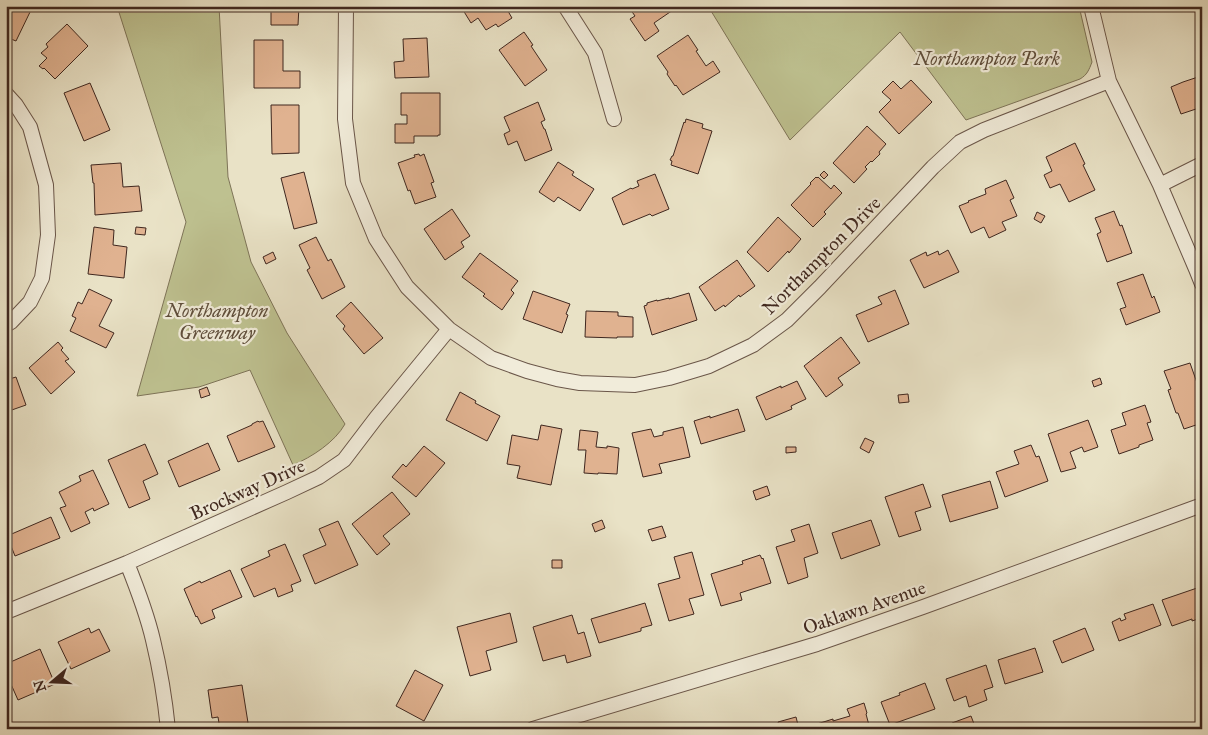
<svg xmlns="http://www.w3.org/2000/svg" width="1208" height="735" viewBox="0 0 1208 735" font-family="'IM FELL Great Primer',serif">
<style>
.green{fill:#bec190;stroke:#7e7458}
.building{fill:#e0b290;stroke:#3f271f}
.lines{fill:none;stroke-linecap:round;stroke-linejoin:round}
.street-casing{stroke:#6a5649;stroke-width:16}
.street{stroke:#f1ecda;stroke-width:14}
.labels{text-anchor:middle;stroke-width:4.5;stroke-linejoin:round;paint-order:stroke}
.park-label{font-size:19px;font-style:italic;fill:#5f4e3b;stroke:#f1ecda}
.street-label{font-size:19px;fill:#3f271f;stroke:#f1ecda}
</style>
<rect width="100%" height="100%" fill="#e9e2c6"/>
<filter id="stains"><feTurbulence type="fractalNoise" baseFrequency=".004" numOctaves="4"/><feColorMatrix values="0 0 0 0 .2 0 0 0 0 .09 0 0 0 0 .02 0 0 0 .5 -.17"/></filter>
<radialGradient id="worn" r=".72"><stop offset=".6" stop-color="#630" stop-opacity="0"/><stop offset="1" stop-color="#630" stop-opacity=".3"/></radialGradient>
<path class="green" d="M117 6H219L228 177 251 262 287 333 345 424C335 442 312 457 293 465L250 370 199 387 137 396 186 222Z
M708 6H1079L1092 62C1089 70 1087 75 1080 79L966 120 900 32 790 140Z"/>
<path class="building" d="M6 6H23L31 10 16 41 6 37Z
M271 6H299L298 25H271Z
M469 6H505L512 18 498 27 496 24 486 30 478 18 471 23 463 10Z
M628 6H670L673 10 654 23 659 31 645 41 630 19 635 16Z
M67 24 88 46 55 79 44 68 43 69 39 66 47 58 41 53 48 47 46 44Z
M524 32 533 45 531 46 547 70 525 86 499 50Z
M688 35 698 50 696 51 706 66 713 61 720 72 683 95 676 85 675 86 667 74 668 72 657 56Z
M427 38 429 77 395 78 394 62 404 61 403 39Z
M254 40H283V71H300V88H254Z
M1202 68V107L1181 114 1171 87 1183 82 1201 76 1199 69Z
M911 80 932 102 899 134 879 112 891 100 882 92 893 81 901 89Z
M90 83 110 130 84 141 64 93Z
M401 93H440V135H438V136H414V143H395V124H407V115H401Z
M538 102 545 120 541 122 544 129H545L552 150 525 161 517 141 508 145 504 134 510 131 504 117Z
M271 105H299V153L272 154Z
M686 119 703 124 702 128 712 131 698 174 671 165 672 161 670 160 672 156H673L684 122 685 123Z
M867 126 886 144 879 152 880 154 872 162 871 161 865 167 867 169 854 183 833 163Z
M1075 143 1085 164 1083 165 1095 190 1069 202 1060 184 1050 188 1044 175 1052 171 1046 157Z
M419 154 420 156 424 154 434 182 431 183 436 197 415 204 410 190 408 191 398 163 415 157 414 155Z
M558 162 574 172 572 175 594 189 580 211 558 197 554 202 539 192Z
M121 163 123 187 139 186 142 211 95 215 94 183H93L91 165Z
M824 171 828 175 824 179 820 175Z
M304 172 317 223 294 229 281 178Z
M655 174 669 209 652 216 650 214 623 225 612 198 631 188 632 189 639 186 637 181Z
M816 177 817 178 818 177 831 189 834 185 842 193 824 212 826 214 813 227 791 205 811 184 810 183Z
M1006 180 1014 198 1010 200 1017 216 1002 222 1006 230 989 238 984 227 971 233 959 206 969 202 968 201 986 194 985 189Z
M452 209 470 236 461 242 464 247 445 260 424 229Z
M1114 211 1120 226 1122 225 1132 253 1107 262 1097 234 1101 232 1095 218Z
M1037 212 1045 216 1041 223 1034 219Z
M778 217 801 239 789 253 788 251 768 272 747 252Z
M94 227 114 230 113 245 127 247 124 278 88 274Z
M136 227 146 228 145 235 135 234Z
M316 237 328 261 331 259 345 287 322 299 307 270 310 268 299 245Z
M948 250 959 272 924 288 910 260 926 252 927 256 938 251 939 255Z
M273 252 276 259 266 264 263 257Z
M480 253 518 281 511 290 514 293 502 310 483 296 485 294 462 277Z
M737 260 755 286 740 297 739 295 725 307 724 305 715 311 699 287Z
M1143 274 1152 298 1154 296 1160 312 1126 325 1120 309 1126 307 1117 283Z
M89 289 112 300 99 326 114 333 106 348 70 331 76 318 72 316 78 302 82 304Z
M895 290 909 324 868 342 856 315 882 304 878 297Z
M533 291 570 304 566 314 568 315 562 333 523 319Z
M689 293 697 320 652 335 644 306 647 305V303L657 300V301L669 298V299Z
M351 302 383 338 364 354 343 329 345 326 336 316Z
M586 311 618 312V316L633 317V337H617V338L585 337Z
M841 337 860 363 838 378 843 385 826 397 804 366Z
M58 342 63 348 61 350 69 359 65 361 75 372 51 394 29 368Z
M1190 363 1202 397V423L1184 429 1178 413H1176L1168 390 1171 389 1164 371Z
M16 377 26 405 6 412V380Z
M1100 378 1102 384 1094 387 1092 381Z
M797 381 806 399 791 406 792 409 766 420 756 397 781 386V388Z
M207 387 210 395 201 398 199 390Z
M460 392 476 401 475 403 500 416 487 441 446 420Z
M908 394 909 402 899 403 898 395Z
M1145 405 1151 422 1147 423 1153 440 1139 445V447L1119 454 1111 430 1126 425 1122 413Z
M738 409 745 431 701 444 694 421 710 416V418Z
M1088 420 1098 447 1084 452 1082 447 1070 452 1076 468 1061 472 1048 434Z
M258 421 259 422 263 421 275 447 238 462 227 436 252 425V424Z
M541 425 562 429 551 485 517 478 520 466 507 464 512 435 538 440Z
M683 427 690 457 659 464 662 473 643 477 632 433 651 429 654 437 663 435V432Z
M580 430 598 432 596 447 607 448V446L619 448 617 474 598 473V474L584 473 586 450H578Z
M865 438 874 442 869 453 860 448Z
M208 443 220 470 179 487 168 461Z
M145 444 158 474 143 481 150 499 129 508 108 460Z
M1031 445 1036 457 1039 456 1048 481 1005 497 996 472 1019 464 1014 451Z
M424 446 445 463 416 497 392 477 403 464 406 467Z
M786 447H796V452L786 453Z
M93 470 109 504 94 511 93 508 85 512 90 523 71 532 60 508 66 506 59 492 81 481 79 476Z
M990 481 998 508 950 522 942 495Z
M923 484 931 507 915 512 921 530 899 537 885 497Z
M767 486 770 495 756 500 753 491Z
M392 492 410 514 383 536 390 544 377 555 352 524Z
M51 517 60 538 15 556 7 536Z
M602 520 605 528 595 532 592 524Z
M871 520 880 545 841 559 832 533Z
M338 521 358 565 315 584 303 555 326 545 319 529Z
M809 524 818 553 804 558 808 577 788 584 776 547 795 541 791 530Z
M662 526 666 537 652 541 648 530Z
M285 544 301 581 291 585 293 591 278 597 275 588 254 597 241 569 270 556 268 551Z
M692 552 704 595 689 599 694 614 669 621 658 584 680 578 674 557Z
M760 555 762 559 763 558 771 583 740 593 742 600 721 606 711 574 743 564 742 561Z
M552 560H562V568H552Z
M230 570 242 597 212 610 215 618 201 624 197 616 196 617 184 589 200 581 201 583Z
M1200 587 1202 592V614L1197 615 1198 619 1192 621V619L1172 626 1162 600Z
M645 603 652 625 641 628V631L599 643 591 619Z
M1153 604 1161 625 1119 641 1112 622 1120 618 1121 621 1126 619 1124 614Z
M510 613 517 642 486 651 491 670 470 676 457 627Z
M572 615 578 634 584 632 591 656 567 663 565 655 543 661 533 627Z
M89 628 91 633 99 629 110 651 71 669 58 642Z
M1085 628 1094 650 1062 663 1053 641Z
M1035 648 1043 672 1005 684 998 660Z
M40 649 55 684 18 700 6 673V664Z
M986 665 993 687 984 690 987 700 969 707 966 696 954 701 946 679Z
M415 670 443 685 424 721 396 706Z
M925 683 935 709 890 725 881 702 900 695 899 693Z
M242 685 249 729H220L218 717 212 718 208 690Z
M864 703 867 713 866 714 870 729H819L817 724 833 719V721L850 716 847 709Z
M1202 712V729L1197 714Z
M971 716 976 729H954L952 723Z
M796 717 799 729H780L778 722Z"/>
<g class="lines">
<defs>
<path id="street" d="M346 6 345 119 353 183 376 239 407 287 449 329 491 358 527 371 557 379 580 383 635 385 669 378 709 366 753 345 787 320 820 287 933 167 960 142 984 130 1109 81
M565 6 595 53 614 119
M1091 6 1109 81 1160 185 1196 269 1202 284
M6 94 16 105 30 127 46 185 48 235 42 278 30 302 11 322 6 325
M1160 185 1202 164
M127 563C137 588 147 614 153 640 160 669 165 699 168 729
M6 612 127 563 287 492 319 477 344 460 376 418 449 329
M533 729 817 644 923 607 1202 505"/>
</defs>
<use href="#street" class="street-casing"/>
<use href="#street" class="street"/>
</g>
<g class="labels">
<g class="park-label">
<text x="987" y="65">Northampton Park</text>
<text x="217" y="317">Northampton<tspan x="217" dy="22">Greenway</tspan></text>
</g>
<g class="street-label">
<text transform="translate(821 255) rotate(-45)" y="7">Northampton Drive</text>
<text transform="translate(247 489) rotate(-24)" y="7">Brockway Drive</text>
<text transform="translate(864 607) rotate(-19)" y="7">Oaklawn Avenue</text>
</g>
</g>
<rect width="1208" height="735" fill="none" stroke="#e9e2c6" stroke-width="25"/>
<rect x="8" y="8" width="1193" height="720" fill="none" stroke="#3f271f" stroke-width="2.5"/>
<rect x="12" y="12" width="1183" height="710" fill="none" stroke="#3f271f"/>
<g transform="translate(52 682) rotate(251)" stroke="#f1ecda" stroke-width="4" paint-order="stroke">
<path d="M0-4L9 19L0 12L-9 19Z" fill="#3f271f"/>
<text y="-8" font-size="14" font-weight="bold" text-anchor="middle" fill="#3f271f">N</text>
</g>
<rect width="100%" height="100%" filter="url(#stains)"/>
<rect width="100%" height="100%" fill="url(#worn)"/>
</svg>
